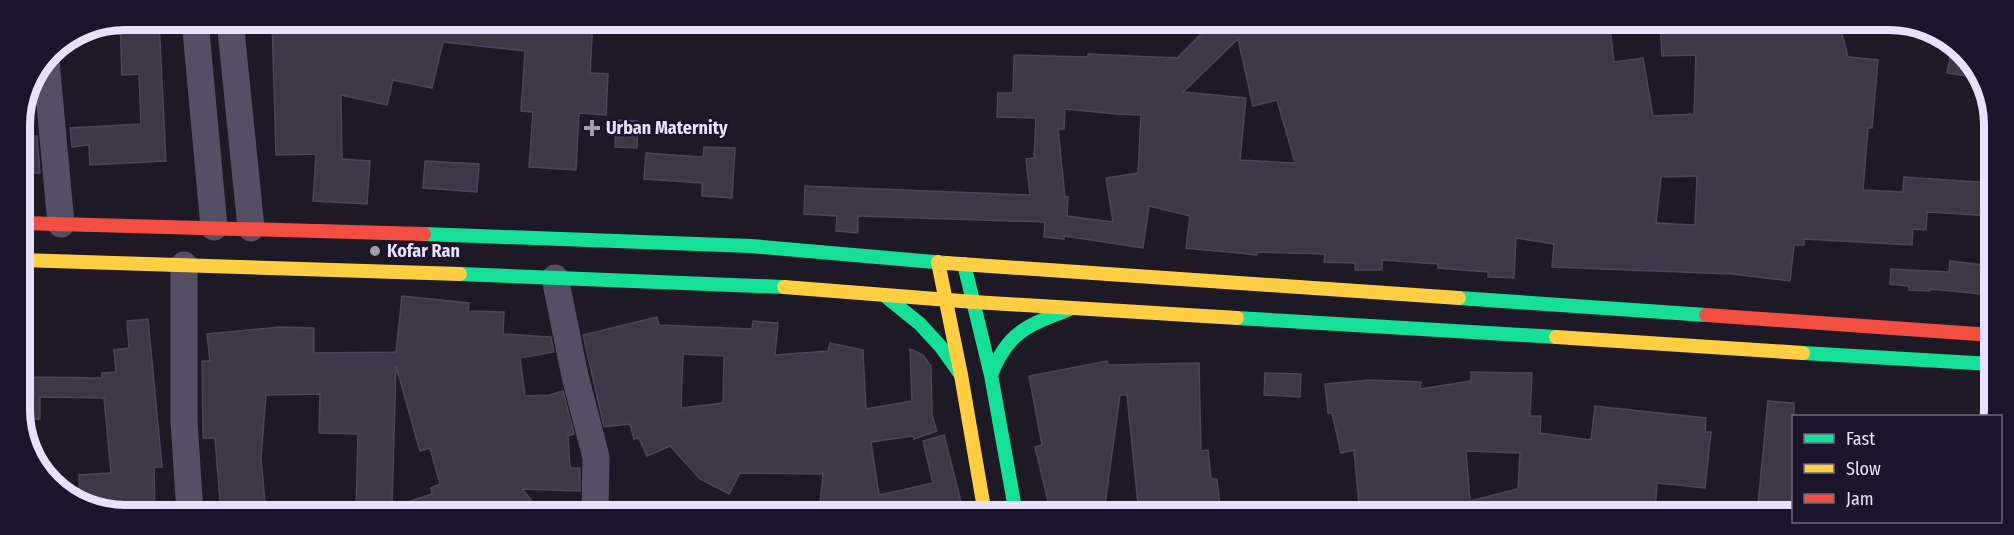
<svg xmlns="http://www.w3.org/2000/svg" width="2014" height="535" viewBox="0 0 2014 535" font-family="'Fira Sans Condensed',sans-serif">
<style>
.building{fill:#3d3846;stroke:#4b4556;stroke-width:1.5;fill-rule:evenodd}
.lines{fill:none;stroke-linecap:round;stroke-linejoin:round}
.street{stroke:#544f64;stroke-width:27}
.fast{stroke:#16e098;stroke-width:14}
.slow{stroke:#ffcf43;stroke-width:14}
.jam{stroke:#f24e42;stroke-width:14}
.poi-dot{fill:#a19ab1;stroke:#1c142a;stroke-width:2}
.labels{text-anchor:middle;stroke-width:5;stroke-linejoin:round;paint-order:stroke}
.poi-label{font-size:18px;font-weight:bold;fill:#e8e0fc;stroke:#1c142a;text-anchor:start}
.rim{fill:none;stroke:#e8e0fc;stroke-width:8}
</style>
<rect width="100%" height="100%" fill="#1d1925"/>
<path class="building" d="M125 20H159L166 161 90 165 89 145 72 147 70 128 141 124 139 74 122 75 120 21Z
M272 20H321L375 32 376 20H593L590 73 608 74 606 115 579 113 576 170 529 167 533 112 521 111 525 51 443 42 432 88 393 80 387 105 341 95 342 159 370 161 367 204 313 201 316 154 276 155Z
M1214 21H1609L1614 62 1643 58 1653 116 1694 114 1696 55 1662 56 1660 21H1713V25L1762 21 1839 22 1848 57 1878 60 1872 128H1868L1863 190 1903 192 1904 177 1992 183V216L1927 212 1926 230 1913 229 1912 245 1804 239V245H1794L1790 281 1732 274 1552 267 1554 244 1516 238 1514 278 1488 277V272L1438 268V264L1382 260V270H1355V263L1324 262 1325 254 1257 252V255L1186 248 1190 216 1149 206 1143 248 1064 236V239L1044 237 1045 222 858 216V233L836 231 837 216 804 214 805 186 1030 195 1026 159 1034 158 1036 118 997 117 998 93H1013L1014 55 1088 57V54L1177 58ZM1238 39 1253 106 1277 100 1295 163 1240 160 1246 98 1183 92ZM1065 109 1117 114 1141 115 1138 173 1106 178 1113 222 1067 216 1068 197H1065L1058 129H1064ZM1697 176 1695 225 1656 223 1661 177Z
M1951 53 1967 56 1979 78 1947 73Z
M616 120 638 121 637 148 615 147Z
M20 136H37L40 173H20Z
M704 147 735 148 732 198 702 196V183L644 179 646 153 703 157Z
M425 161 479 164 477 192 423 188Z
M1950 261 1992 266V295L1930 289V291L1909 290V286L1890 284 1891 269 1949 272Z
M402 296 469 303 468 311 504 312 503 334 551 337 554 352 520 358 525 396 550 395 563 391 574 434 568 436 570 468H580V491L522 489 543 514H356L358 434 319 433 320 394 266 395 261 458 266 514H221L215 438H203L202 361H210L207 334 280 327 314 328V353L396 352ZM396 366 420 451 430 448 440 484 431 488 432 494 392 507Z
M657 317 659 325 752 329 753 321 778 323 775 355 828 351 830 343 863 350 866 409 912 401 910 349 923 355 931 366 932 415 937 431 914 439 913 436 871 442 879 495 933 483 923 441 944 435 964 514H819L823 474 740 473 729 494 700 479 670 446 647 456 639 438 634 439 630 424 604 427 583 335ZM683 354 724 356 723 403 681 408Z
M148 319 162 467H154L155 513H111L110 499 80 500 79 475 111 473 104 398 40 397V419L22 420 21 377 102 378V373L116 372 114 350 129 348 127 321Z
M1107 361 1108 365 1199 363 1201 451 1208 450 1211 479H1217L1221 515H1175V512L1139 514 1127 395H1120L1104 512 1076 509 1078 514H1051L1035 447 1042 445 1029 376Z
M1471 372 1532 373 1530 416H1541L1540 433 1591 440 1595 406 1706 418 1705 432H1711L1705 488 1657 483 1655 515H1360L1354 450 1341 453 1332 413H1328L1325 384 1371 380 1421 382 1420 389 1471 381ZM1466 451 1520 453 1518 489 1470 501Z
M1265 373 1301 374 1300 397 1264 395Z
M1768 401 1794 403V515H1757Z"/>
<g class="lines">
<path class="street" d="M195 20 214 227
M230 20 251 228
M46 61 61 224
M184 265V421L190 513
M555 278 575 376 596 457 595 514"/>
<path class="fast" d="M424 234 751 246 946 263
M964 264 991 375 1016 514
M460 274 784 287
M884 295 920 324 941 347 961 375
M1459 298 1706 315
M1237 318 1556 337
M1803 353 1992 364
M991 375C1007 333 1027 325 1068 310"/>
<path class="slow" d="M21 260 460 274
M938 262 961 375 985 514
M946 263 1459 298
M784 287 974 302 1237 318
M1556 337 1803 353"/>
<path class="jam" d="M20 223 424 234
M1706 315 1992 335"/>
</g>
<g class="poi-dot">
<path d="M589 119h6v6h6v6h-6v6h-6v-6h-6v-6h6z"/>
<circle cx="375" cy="251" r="6"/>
</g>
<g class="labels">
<g class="poi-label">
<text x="606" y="134">Urban Maternity</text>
<text x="387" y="257">Kofar Ran</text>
</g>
</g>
<path d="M0 0H2014V535H0ZM125 30H1889A95 95 0 0 1 1984 125V410A95 95 0 0 1 1889 505H125A95 95 0 0 1 30 410V125A95 95 0 0 1 125 30Z" fill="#1c142a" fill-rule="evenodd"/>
<path class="rim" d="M125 30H1889A95 95 0 0 1 1984 125V410A95 95 0 0 1 1889 505H125A95 95 0 0 1 30 410V125A95 95 0 0 1 125 30Z"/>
<rect x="1792" y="415" width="210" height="108" fill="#1c142a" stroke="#6e667e" stroke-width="1.5"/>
<rect x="1804" y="434" width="30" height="9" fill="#16e098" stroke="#6e667e" stroke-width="1.5"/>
<text x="1846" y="445" font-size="18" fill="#e8e0fc">Fast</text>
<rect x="1804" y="464" width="30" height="9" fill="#ffcf43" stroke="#6e667e" stroke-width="1.5"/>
<text x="1846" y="475" font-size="18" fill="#e8e0fc">Slow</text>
<rect x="1804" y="494" width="30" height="9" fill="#f24e42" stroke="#6e667e" stroke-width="1.5"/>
<text x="1846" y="505" font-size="18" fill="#e8e0fc">Jam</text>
</svg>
